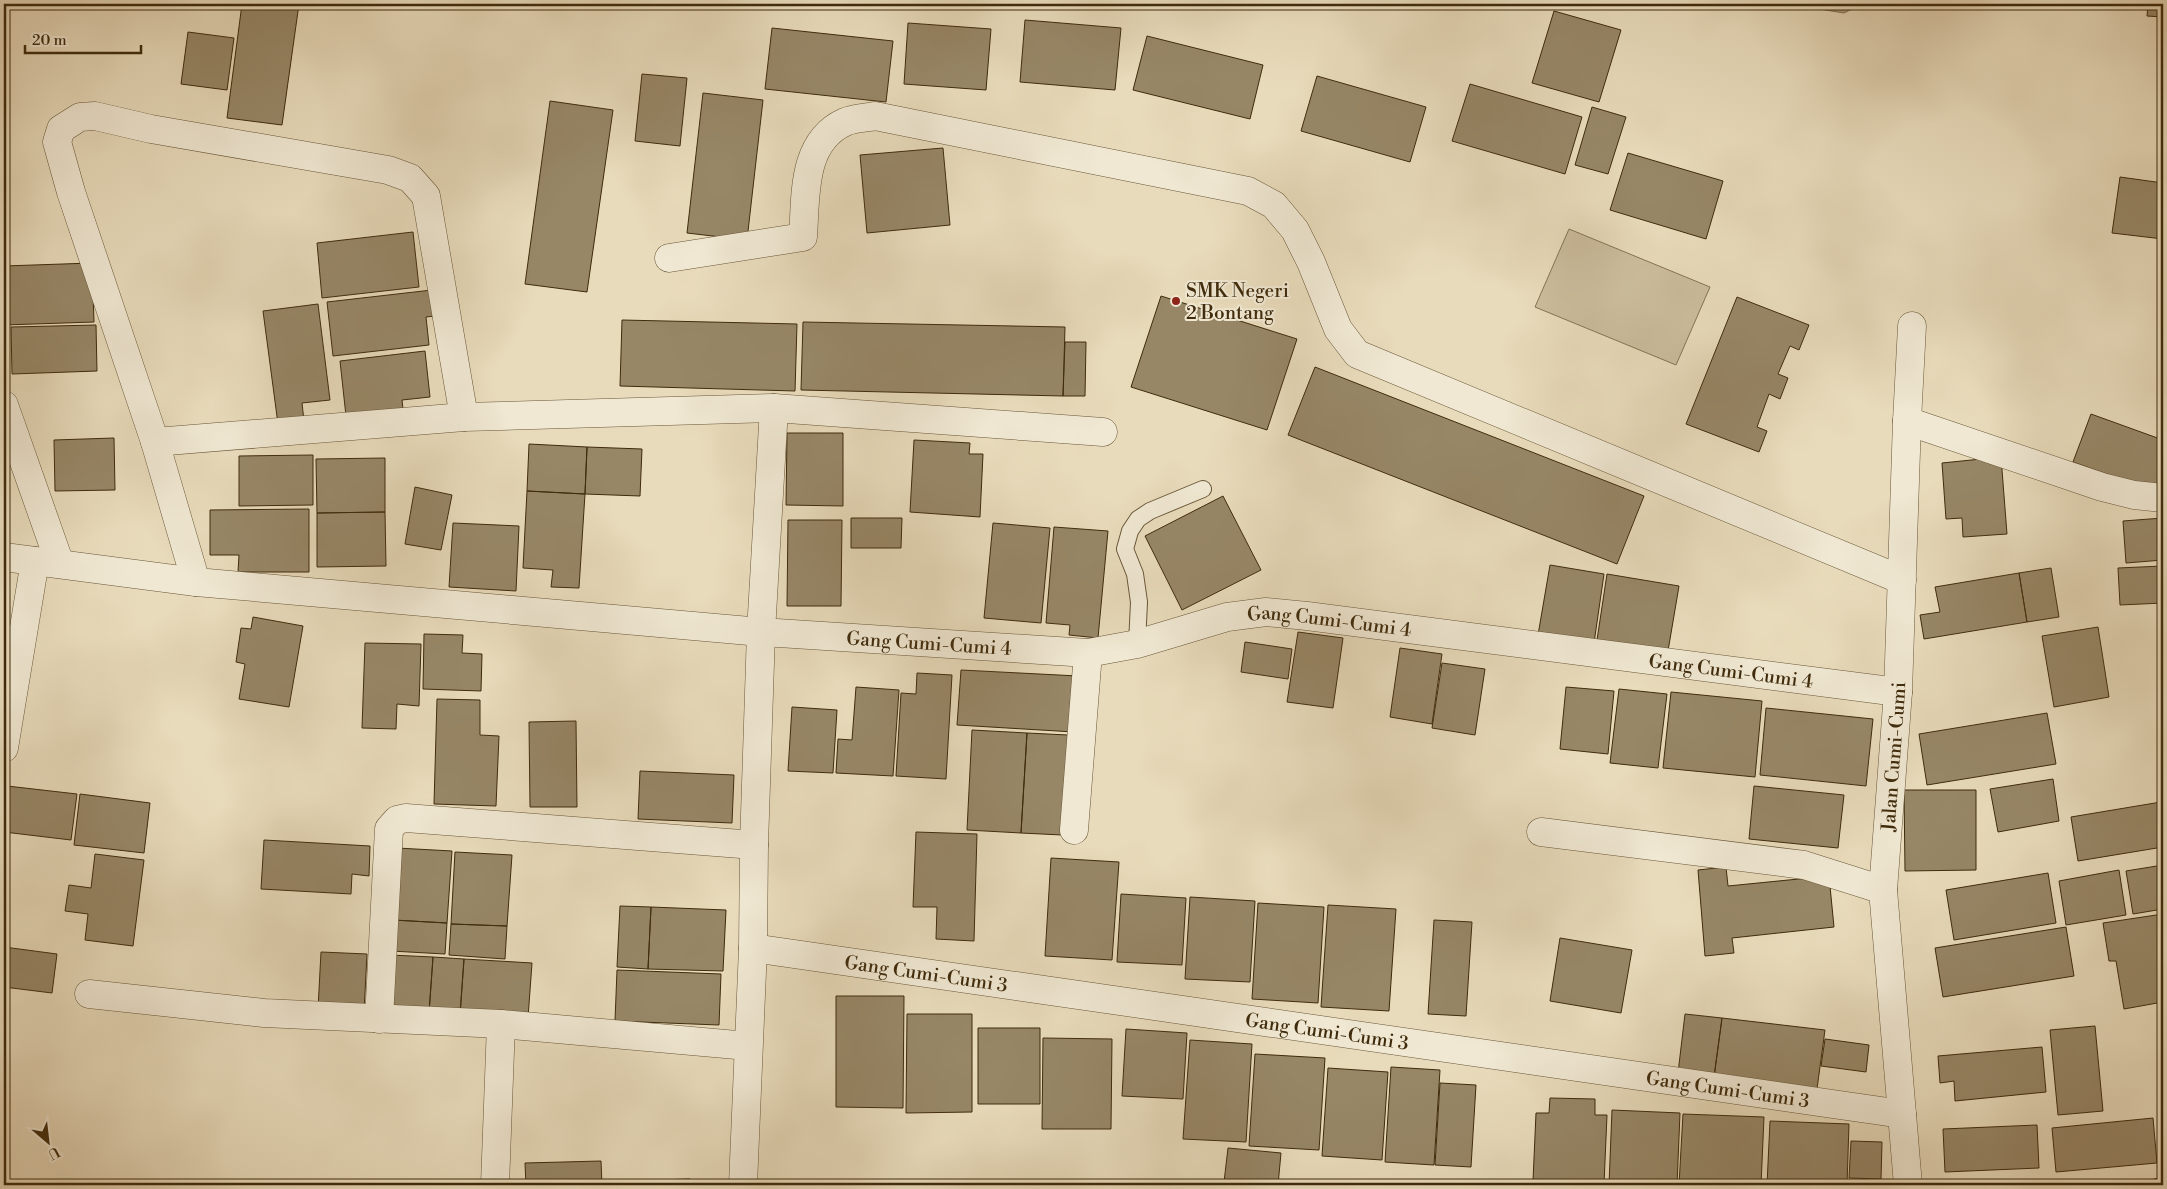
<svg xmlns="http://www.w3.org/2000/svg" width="2167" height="1189" viewBox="0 0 2167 1189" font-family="'Libre Bodoni',serif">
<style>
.green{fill:#cbbd9d;stroke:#857454}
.water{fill:#af9f80;stroke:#827152}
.building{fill:#978767;stroke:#3f2b0c}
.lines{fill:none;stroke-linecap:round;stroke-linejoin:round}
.service-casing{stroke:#695738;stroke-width:18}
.minor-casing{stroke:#695738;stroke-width:29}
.service{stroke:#f0e8d3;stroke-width:16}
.minor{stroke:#f0e8d3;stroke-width:28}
.poi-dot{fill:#8f2418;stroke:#f0e8d3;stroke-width:2}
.labels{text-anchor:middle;stroke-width:4;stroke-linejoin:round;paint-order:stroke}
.poi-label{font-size:19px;fill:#3f2b0c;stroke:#f0e8d3;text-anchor:start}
.street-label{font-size:19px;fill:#3f2b0c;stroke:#f0e8d3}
</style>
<rect width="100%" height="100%" fill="#e8dbbb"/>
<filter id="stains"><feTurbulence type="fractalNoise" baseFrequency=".004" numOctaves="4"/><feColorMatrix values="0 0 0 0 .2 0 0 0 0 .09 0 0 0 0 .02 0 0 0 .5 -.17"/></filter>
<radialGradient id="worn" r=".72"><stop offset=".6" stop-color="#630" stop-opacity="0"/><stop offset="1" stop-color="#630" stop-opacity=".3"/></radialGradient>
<path class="green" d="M1569 229 1710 287 1676 365 1535 307Z"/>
<path class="water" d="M1788 4H1862L1844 13Z"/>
<path class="building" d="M242 4H299L282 125 227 118Z
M2148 4H2163V17L2147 16Z
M1554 11 1621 30 1599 102 1532 83Z
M1025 20 1121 28 1115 90 1020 82Z
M908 23 991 29 986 90 904 84Z
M772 28 893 41 886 102 765 89Z
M188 32 234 38 227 90 181 84Z
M1147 36 1263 65 1250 119 1133 90Z
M642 74 687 78 680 146 635 141Z
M1317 76 1426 107 1410 162 1301 131Z
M1470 84 1582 117 1565 174 1452 141Z
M703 93 763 100 747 240 687 233Z
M550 101 613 110 587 292 525 284Z
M1592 107 1626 117 1608 174 1575 165Z
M943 148 950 225 867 233 860 155Z
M1628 153 1723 181 1706 239 1610 210Z
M2120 177 2163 183V239L2112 233Z
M413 232 419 287 322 298 317 243Z
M92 263 94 322 4 325V266Z
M432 290 435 316 426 317 429 345 333 356 327 302Z
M1161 296 1297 339 1267 430 1131 387Z
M1737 297 1809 325 1799 350 1790 346 1778 374 1788 378 1780 399 1769 394 1757 427 1767 431 1759 452 1686 424Z
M318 304 330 400 302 403 304 421 278 424 263 311Z
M622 320 797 324 795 391 620 386Z
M803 322 1065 327 1063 396 801 390Z
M96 325 97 371 12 374 11 327Z
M1065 342H1086L1085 396H1063Z
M425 351 430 397 402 400 403 409 346 416 340 361Z
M1315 367 1644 496 1617 564 1288 435Z
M2091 414 2163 440 2162 494 2073 462Z
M787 433H843V506L786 505Z
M114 438 115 490 55 491 54 440Z
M914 440 970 443 969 454H983L980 517 910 512Z
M529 444 587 447 585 494 527 491Z
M587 447 642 449 640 496 585 494Z
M313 455V505L239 506V456Z
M2001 457 2007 534 1963 537 1962 518 1946 519 1942 463Z
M385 458V512L317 513 316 459Z
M415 487 452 495 441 550 405 544Z
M527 491 585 494 579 588 551 587 553 570 523 568Z
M1223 496 1261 570 1182 610 1145 536Z
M309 509V572H238L239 555H210V510Z
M385 512 386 566 317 567V513Z
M851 518H902L901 548H851Z
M2163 518V560L2126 563 2123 521Z
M788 520H842L841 606H787Z
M453 523 519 526 516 591 449 587Z
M993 523 1050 528 1041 623 984 618Z
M1054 527 1108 531 1098 638 1069 635 1070 625 1046 623Z
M1550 565 1604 574 1594 643 1538 635Z
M2163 566V603L2120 605 2118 568Z
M2051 568 2059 617 2027 622 2019 573Z
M2019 573 2027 622 1924 639 1920 615 1940 612 1935 587Z
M1607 574 1679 586 1668 651 1597 640Z
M253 617 303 626 289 707 239 699 245 664 236 662 241 628 251 629Z
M2098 627 2109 697 2054 707 2042 636Z
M1298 632 1343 638 1333 708 1287 702Z
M424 634 463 635 462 653 482 654 481 691 423 689Z
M1245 642 1292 649 1288 679 1241 672Z
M365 643 421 644 419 706 397 704 396 729 362 728Z
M1400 648 1442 654 1432 724 1390 717Z
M1442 663 1485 669 1475 735 1432 728Z
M961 670 1078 676 1074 732 957 725Z
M917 673 952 675 946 779 896 776 901 693 916 694Z
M856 687 899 690 893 776 836 773 838 739 852 740Z
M1566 687 1614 691 1608 754 1560 749Z
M1619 689 1667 694 1658 768 1610 763Z
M1671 692 1762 701 1755 777 1663 768Z
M437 699 480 700V735L499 736 496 806 434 804Z
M792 707 837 710 833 773 788 771Z
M1766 708 1873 719 1866 786 1760 775Z
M2047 713 2056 764 1927 785 1919 734Z
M576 721 577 807H530L529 722Z
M972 730 1027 733 1021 833 967 830Z
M1027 733 1068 735 1062 835 1021 833Z
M640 771 734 775 732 823 638 819Z
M2053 779 2059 821 1998 832 1990 789Z
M7 786 77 794 71 840 4 832Z
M1754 786 1844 795 1838 848 1749 839Z
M1904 790H1976V870L1905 871Z
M80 794 150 803 144 853 74 845Z
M2161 802 2163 819V847L2078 861 2071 817Z
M916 832 977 834 974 941 936 939 937 907H913Z
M264 840 370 846 369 876 352 874 351 894 261 889Z
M397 848 452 851 447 923 393 920Z
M455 852 512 855 507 926 451 924Z
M95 854 144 860 133 946 85 940 88 914 65 911 69 885 91 888Z
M1051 858 1119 862 1112 960 1045 956Z
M2163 865V909L2133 914 2126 871Z
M1726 867 1728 886 1829 876 1834 927 1732 938 1734 953 1705 956 1698 870Z
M2119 870 2126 915 2066 925 2059 881Z
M2048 873 2056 923 1954 940 1946 890Z
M1121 894 1186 898 1182 965 1117 962Z
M1190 897 1255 901 1250 982 1185 979Z
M1258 903 1324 907 1318 1003 1252 999Z
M1328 905 1396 909 1389 1011 1321 1007Z
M620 906 651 907 648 969 617 967Z
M651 907 726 910 723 971 648 969Z
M2163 914V1002L2124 1009 2116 961H2109L2103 923Z
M393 920 447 923 445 954 391 951Z
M1434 920 1472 922 1466 1016 1428 1014Z
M451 924 507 926 505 959 449 955Z
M2066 927 2074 976 1943 997 1935 948Z
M1560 938 1632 950 1621 1013 1550 1001Z
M4 947 57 954 52 993 4 987Z
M321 952 367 954 364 1012 318 1009Z
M390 955 433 957 429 1013 386 1010Z
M433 957 464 959 460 1015 429 1013Z
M464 959 532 963 528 1018 460 1015Z
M617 970 721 974 719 1025 615 1021Z
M836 996H904L903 1108 836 1107Z
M907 1014H972V1112L906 1113Z
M1685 1014 1722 1018 1714 1077 1678 1073Z
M1722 1018 1825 1030 1817 1089 1714 1077Z
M2095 1026 2103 1111 2058 1115 2050 1030Z
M978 1028H1040V1104H978Z
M1126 1029 1187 1033 1183 1099 1122 1096Z
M1043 1038 1112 1039 1111 1129H1042Z
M1825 1039 1869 1045 1866 1072 1821 1066Z
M1190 1040 1252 1044 1246 1142 1183 1139Z
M2042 1047 2046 1092 1955 1101 1954 1081 1940 1083 1938 1056Z
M1255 1054 1325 1058 1319 1150 1249 1146Z
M1391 1067 1440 1070 1434 1165 1385 1162Z
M1328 1068 1388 1072 1382 1160 1322 1156Z
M1440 1083 1476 1085 1471 1167 1435 1165Z
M1550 1098 1595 1099V1115H1607L1604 1184 1533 1181 1536 1113H1549Z
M1612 1110 1680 1113 1677 1185H1609Z
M1683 1114 1764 1117 1761 1185H1679Z
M2153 1118 2157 1163 2056 1172 2052 1128Z
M1770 1121 1849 1124 1847 1185H1767Z
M2037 1125 2039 1168 1945 1172 1943 1129Z
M1851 1141 1882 1142 1881 1179 1849 1178Z
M1228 1148 1281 1153 1278 1185 1224 1182Z
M601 1161 602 1185H526L525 1163Z
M2163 1177V1185H2129Z
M690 1179V1185H624V1181Z
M1224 1182 1262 1185H1224Z"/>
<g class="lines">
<defs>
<path id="service" d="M1137 644 1139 602 1135 574 1125 549 1130 531 1138 519 1150 511 1203 489"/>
<g id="minor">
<path d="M669 258 803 237C806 197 801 142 845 122 854 118 866 118 875 116L1248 191 1274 205 1295 230 1311 262 1338 329 1357 354 1902 580"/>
<path d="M4 405 60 564"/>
<path id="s1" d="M464 417 426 196 410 178 388 170 151 129 95 116 80 117 61 129 57 142 71 192 155 442 196 582 761 632 1088 653 1137 644 1227 617 1266 612 1307 616 1898 692"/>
<path d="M1907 421 2102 487 2134 495 2163 498"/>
<path d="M155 442 464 417 774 408 1103 432"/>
<path d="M4 557 196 582"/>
<path d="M4 748 35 561"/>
<path d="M1074 830 1088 653"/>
<path d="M1541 832 1804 865 1883 890"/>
<path id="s2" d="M753 948 1902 1114"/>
<path d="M89 994 264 1013 501 1024 748 1046"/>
<path d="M379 1019 389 829 397 820 406 818 754 845"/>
<path d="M495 1185 501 1024"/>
<path d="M743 1185 753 948 754 845 761 632 774 408"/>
<path id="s3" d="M1908 1185 1883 890 1898 692 1907 421 1912 326"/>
</g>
</defs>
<use href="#service" class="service-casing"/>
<use href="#minor" class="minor-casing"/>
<use href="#service" class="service"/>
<use href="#minor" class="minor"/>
</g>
<circle class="poi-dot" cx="1176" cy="301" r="5"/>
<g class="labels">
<g class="poi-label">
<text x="1186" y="297">SMK Negeri<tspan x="1186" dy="22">2 Bontang</tspan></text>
</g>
<g class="street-label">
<text dy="7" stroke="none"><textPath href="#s1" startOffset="2224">Gang Cumi-Cumi 4</textPath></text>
<text dy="7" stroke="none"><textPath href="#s1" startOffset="1818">Gang Cumi-Cumi 4</textPath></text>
<text dy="7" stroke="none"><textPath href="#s1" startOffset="2629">Gang Cumi-Cumi 4</textPath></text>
<text dy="7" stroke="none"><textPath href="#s3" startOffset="430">Jalan Cumi-Cumi</textPath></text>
<text dy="7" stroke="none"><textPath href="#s2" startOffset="175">Gang Cumi-Cumi 3</textPath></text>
<text dy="7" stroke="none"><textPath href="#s2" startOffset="580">Gang Cumi-Cumi 3</textPath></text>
<text dy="7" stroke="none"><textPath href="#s2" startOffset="985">Gang Cumi-Cumi 3</textPath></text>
</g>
</g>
<rect width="2167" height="1189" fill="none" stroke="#e8dbbb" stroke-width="20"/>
<rect x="5" y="5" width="2157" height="1179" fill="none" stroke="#3f2b0c" stroke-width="2.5"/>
<rect x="10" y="10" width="2147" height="1169" fill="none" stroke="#3f2b0c"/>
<g transform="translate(48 1142) rotate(152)" stroke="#f0e8d3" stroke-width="4" paint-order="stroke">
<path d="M0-4L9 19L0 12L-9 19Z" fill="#3f2b0c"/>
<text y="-8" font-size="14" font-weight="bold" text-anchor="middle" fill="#3f2b0c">U</text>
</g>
<path d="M25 45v8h116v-8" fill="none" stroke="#3f2b0c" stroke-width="2.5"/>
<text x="32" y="45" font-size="15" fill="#3f2b0c" stroke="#f0e8d3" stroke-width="4" paint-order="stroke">20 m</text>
<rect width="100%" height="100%" filter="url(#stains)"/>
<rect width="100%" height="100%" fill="url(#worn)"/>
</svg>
